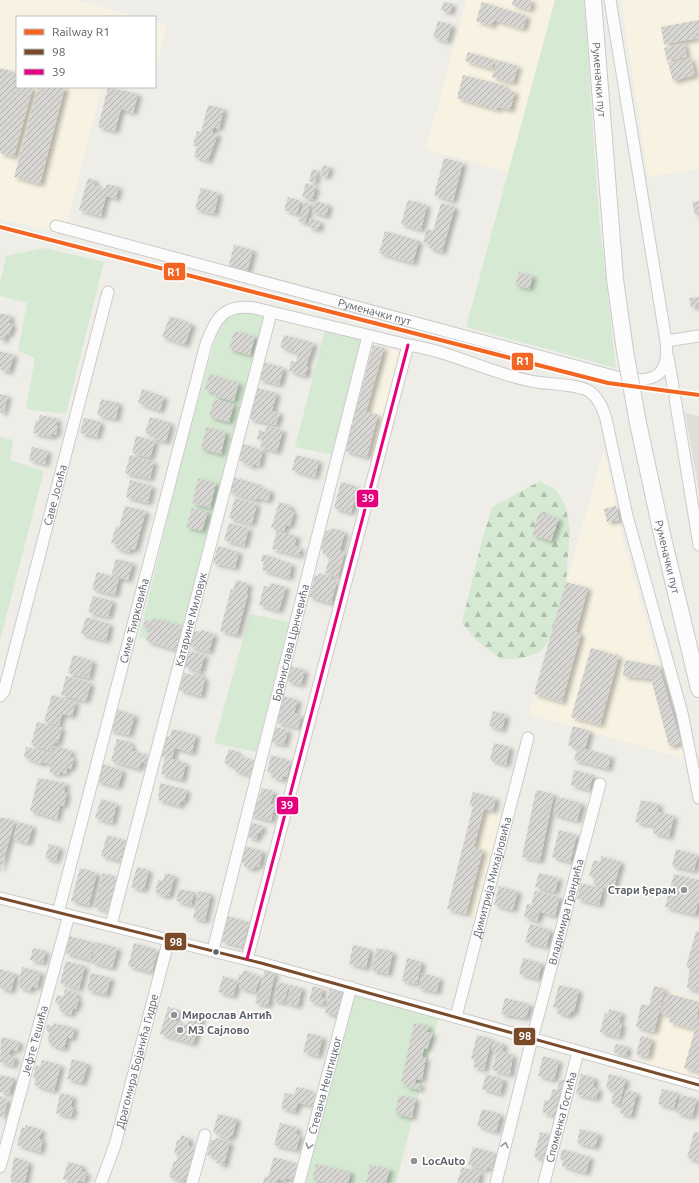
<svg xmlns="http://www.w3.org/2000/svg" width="699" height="1183" viewBox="0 0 699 1183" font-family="Ubuntu,sans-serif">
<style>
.commercial{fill:#f7f2e1}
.industrial{fill:#dfded9}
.grass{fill:#d6ead3}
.forest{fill:url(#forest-firs)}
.building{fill:url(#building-hatch);filter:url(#shadow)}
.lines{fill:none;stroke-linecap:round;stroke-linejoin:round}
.minor-casing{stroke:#cbcbca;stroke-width:13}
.secondary-casing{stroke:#c9cac9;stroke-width:18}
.minor{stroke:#fcfcfc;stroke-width:11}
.secondary{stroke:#fcfcfc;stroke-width:16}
.secondary-bridge-casing{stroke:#c9cac9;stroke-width:18;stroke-linecap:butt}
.secondary-bridge{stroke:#fcfcfc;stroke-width:16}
.bus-1-casing{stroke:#fff;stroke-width:6}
.bus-2-casing{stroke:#fff;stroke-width:6}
.bus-1{stroke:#7a4b2a;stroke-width:3}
.bus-2{stroke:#e5007d;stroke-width:3}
.rail-1-casing{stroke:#fff;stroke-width:7}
.rail-1{stroke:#f26522;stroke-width:4}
.oneway{stroke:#95989b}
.poi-dot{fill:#909394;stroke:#fff;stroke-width:1.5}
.bus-dot{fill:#5d6267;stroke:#fff;stroke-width:1.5}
.labels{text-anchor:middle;stroke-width:3.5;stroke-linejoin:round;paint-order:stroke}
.street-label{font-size:11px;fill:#5d6267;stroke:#fff}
.poi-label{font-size:11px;font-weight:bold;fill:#5d6267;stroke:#fff;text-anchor:start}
.line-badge{stroke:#fff;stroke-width:1.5}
.badge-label{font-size:11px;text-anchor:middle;font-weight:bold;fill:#fff}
</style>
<defs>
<pattern id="forest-firs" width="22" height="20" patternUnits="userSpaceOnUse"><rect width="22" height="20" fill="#d6ead3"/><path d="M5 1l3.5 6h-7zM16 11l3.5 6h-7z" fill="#b1c1af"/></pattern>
<pattern id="building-hatch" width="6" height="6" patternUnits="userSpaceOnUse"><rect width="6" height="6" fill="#d7d6d3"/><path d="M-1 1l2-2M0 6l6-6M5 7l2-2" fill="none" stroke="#b2b1af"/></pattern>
<filter id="shadow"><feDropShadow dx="4" dy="2.5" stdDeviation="2" flood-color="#0004"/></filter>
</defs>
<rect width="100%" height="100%" fill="#eeede8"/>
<path class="commercial" d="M0 0H77L137 17H17V87H102L64 234 0 219Z
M466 0H555L509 172 426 149Z
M621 0H699V169L648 177Z
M155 22 167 26 155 72Z
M373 345 400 352 372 458 345 451Z
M604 450 622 536 685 759 529 714Z
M473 806 508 816 481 918 447 909Z
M665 989 699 999V1083L645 1067Z"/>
<path class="industrial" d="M685 413 699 416V492Z"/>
<path class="grass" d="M555 0H584L599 216 616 368 466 327Z
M45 248 104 262 66 414 26 409 35 358 18 351 27 303 0 296V284L6 256Z
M231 312 262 313 265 316 180 648 139 637 185 446 220 323Z
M325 330 362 340 334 455 295 447Z
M0 437 13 440 10 460 44 471 0 640Z
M250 614 289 622 256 752 214 743Z
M362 994 439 1016 396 1183H305L352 1002 355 996Z"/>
<path class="forest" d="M540 481 556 490 565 504 570 529 566 582 549 642 540 652 520 659H501L476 640 462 623 482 540 492 507Z"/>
<path class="building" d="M513 0H532L530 10 512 5Z
M444 2 453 4 450 13 441 10Z
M482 2 527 16 523 29 494 20 492 26 476 21Z
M699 20V38L664 44 661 27Z
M438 21 452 25 447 42 433 37Z
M684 43 687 57 667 61 664 48Z
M468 52 495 60 492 69 465 61Z
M691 58 695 75 673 81 668 63Z
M497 60 518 66 513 83 492 77Z
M0 68 17 73V87H33L14 157 0 153Z
M463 75 506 86 505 89 515 92 510 110 498 107V110L457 98Z
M38 87H65L40 184 14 177Z
M108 87 138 94 133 113 121 109 115 131 98 127Z
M208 105 224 109 219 129 214 127 212 133 218 134 208 161 194 157 197 146H193L197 131 201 132Z
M444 158 463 163 453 201 434 195Z
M323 165 330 167 327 177 320 175Z
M312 169 317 170 315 183 309 181Z
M88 178 95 180 94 185 105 189 107 184 119 187 116 199 106 196 101 216 79 210Z
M306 183 316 187 312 200 302 197Z
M201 188 219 193 214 214 195 209Z
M288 197 301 201 297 214 284 210Z
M408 200 427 205 421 230 401 224Z
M315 201 329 205 326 216 312 212Z
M699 201V214L695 215 692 202Z
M304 202 311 204 305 223 298 221Z
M441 203 455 207 442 252 429 248 430 244 423 242 427 229 433 231Z
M310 218 321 222 318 230 308 227Z
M385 231 419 241 413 263 379 253Z
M234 245 253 250 247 273 228 268Z
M519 272 533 276 529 289 515 285Z
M699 297V306L691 307 689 298Z
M0 313 11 316 9 323 13 324 9 335 6 334 4 341 0 340Z
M170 316 192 324 185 345 162 337Z
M234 331 255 336 250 355 229 349Z
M284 335 314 343 306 366 308 367 305 376 289 371 291 361 296 362 298 353 280 347Z
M373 345 384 348 366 412 378 415 367 457 345 451Z
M0 351 14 355 9 372 0 370Z
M262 362 284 368 279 385 258 379Z
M209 374 239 383 234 401 214 396 215 393 205 390Z
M257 388 277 393 272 411 280 413 276 425 249 419Z
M142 389 164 397 160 411 138 403Z
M0 394 8 396 3 413H0Z
M101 399 119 403 116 419 97 415Z
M214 399 234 404 229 422 209 417Z
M40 415 58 419 56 426H58L56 435 52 434V437L33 433 36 420 38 421Z
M150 417 171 423 166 442 152 438 153 435 145 433Z
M84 418 101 422 97 437 80 433Z
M267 426 283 430 277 452 260 447 262 440 257 439 259 430 265 432Z
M206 427 226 432 221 454 201 449Z
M136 436 155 441 150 458 132 453Z
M243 444 263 450 259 466 253 464 252 467 239 460Z
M32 447 48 451 45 464 29 460Z
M130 455 154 462 150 479 125 473Z
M296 455 319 461 315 477 292 470Z
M233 477 260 485V487L271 491 268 501 257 498 256 500 229 492Z
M198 478 216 483 210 508 192 503Z
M130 480 152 486 148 503 126 497Z
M341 482 358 487 351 513 334 508Z
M235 498 257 504 252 524 229 518Z
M279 502 291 506 290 510 294 512 290 526 286 525 284 531 271 528Z
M125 506 146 511 135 550 130 549 129 552 115 548 116 544 111 543 116 526 119 527Z
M616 506 619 520 607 522 604 509Z
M192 508 208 512 202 531 186 527Z
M539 512 559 519 551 541 532 535Z
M229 523 249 528 244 546 224 540Z
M332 528 345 532 340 551 345 552 338 577 325 573 330 555 323 554 321 547 325 532Z
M277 531 297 536 294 546 301 548 299 556 272 549Z
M218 546 239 552 235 568 213 563Z
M263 554 292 564 289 578 262 570 264 562 261 561Z
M116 559 133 563 128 580 119 578 115 595 92 589 97 572 111 576Z
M319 573 331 577 330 580 337 581 331 603 309 597 315 575 318 576Z
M236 580 249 584 246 594H248L237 635 220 631 231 589 233 590Z
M566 582 588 588 576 632 581 634 562 702 534 694Z
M271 583 286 587 279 611 259 605 264 586 269 587Z
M93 596 113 601 108 617 88 612Z
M86 617 110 624 106 641 81 634Z
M153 618 182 626 176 650 146 641 149 629 143 627 145 620 152 622Z
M201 630 214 634 209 652 189 646 192 633 197 631 201 632Z
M591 648 619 656 600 725 571 717Z
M189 651 205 655 200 672 185 667Z
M73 655 93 661 89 678 68 673Z
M625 660 659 666 681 743 669 746 651 679 623 676Z
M291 666 305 670 301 685 287 681Z
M184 673 194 676 195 673 203 676V679H205L201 696 179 690Z
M66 676 91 683 86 701 61 695Z
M52 695 76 702 72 716 62 714 59 726 44 721Z
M283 696 298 700 294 713 302 715 298 728 276 722Z
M115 709 135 715 129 735 109 730Z
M493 711 506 715 502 730 489 726Z
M37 722 62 728 58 743 55 742 52 751 31 745Z
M573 726 590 731 585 749 611 756 608 769 574 760 577 748 568 745Z
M275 727 288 730 284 745 271 742Z
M172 729 196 735 192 753 175 748 172 759 186 763 182 780 161 774 165 757H161L167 736 170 737Z
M117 739 131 742 130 746 133 747 132 751 148 755 146 764 141 762 139 769 111 761Z
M494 743 510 747 506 765 490 760Z
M55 746 72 751 70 757 74 758 71 769 67 768 66 774 60 772 59 775 49 772 51 764 42 762 41 764 24 757 26 747 53 754Z
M229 749 238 752 237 755 255 761 251 776 233 770 235 766 224 763Z
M271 755 291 761 287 777 283 776 282 780 271 777 272 773 267 772Z
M101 764 123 770 118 787 96 781Z
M574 770 593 775 589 790 571 785Z
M38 778 66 783 64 792H67L64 806 60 805 57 819 30 811Z
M160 783 187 790 184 802 181 801 180 806 158 800Z
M262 788 274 791 270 804 275 805 271 821 249 815 253 799 258 801Z
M536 790 554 794 540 861 522 857Z
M473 792 496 798 493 811 484 809 474 847 483 850 466 914 447 909 473 806 469 805Z
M558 797 582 803 577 821 553 814Z
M101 799 117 804 112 823 95 818Z
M641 800 659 804 658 812 674 816 669 837 653 833 654 826 635 822Z
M0 817 15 821 0 872Z
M18 822 33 826 28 843 13 839Z
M249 822 263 826 261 833 259 832 256 840 248 837Z
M559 830 577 835 570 862 552 857Z
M107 835 126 841 121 861 101 856Z
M49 844 60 847 56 861 45 858Z
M245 846 263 851 259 867 255 866 254 869 244 867 245 863 241 862Z
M676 849 698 855 694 871 672 866Z
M601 856 621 862 613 890 593 885 595 879 589 875 594 860 600 862Z
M137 867 149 870 144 890 131 887Z
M80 868 97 873 89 905 71 901Z
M103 873 117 877 108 911 94 907Z
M165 873 175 876 169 896 165 895V897L155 892 158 880 163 881Z
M539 873 559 878 555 892 535 887Z
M674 874 699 880V901L695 915 665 907Z
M581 883 603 889 599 905 577 899Z
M499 886 518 891 513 910 494 905Z
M179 889 194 892 191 905 176 901Z
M199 891 211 894 205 921 193 918Z
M535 891 560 897 555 916 540 912 537 921 524 917 527 904 531 905Z
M227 916 249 922 243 947 221 941Z
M530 924 551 930 546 947 525 942Z
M696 931 699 932V991L687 988 690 968 686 967Z
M69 936 95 943 90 960 65 953Z
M96 942 118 948 112 968 91 962Z
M134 943 158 950 152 972 128 966Z
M353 945 370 949 366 968 349 964Z
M33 948 46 951 43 963 30 960Z
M377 948 393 952 388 974 371 970Z
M407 958 422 962 417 984 402 981Z
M523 958 542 963 538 979 519 974Z
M66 961 85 966 79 989 60 983Z
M22 967 41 972 37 988 32 986 30 991 18 987 20 983 18 982Z
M0 969 16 974 11 991 0 988Z
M244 970 261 977 255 992 239 988 241 980H238L239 974 242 975Z
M265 970 275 973 268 1006 255 1003Z
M91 973 111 978 106 995 87 990Z
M422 973 440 978 437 992 418 988Z
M223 976 238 981 233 996 218 992Z
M278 982 289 985 284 1003 273 1000Z
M291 985 302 988 298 1006 286 1003Z
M559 985 579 990 574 1012H571L569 1016 557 1013 558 1008 553 1007Z
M313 986 323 989 321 998 325 999 323 1005 309 1001Z
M330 986 343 989 341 994 345 995 338 1016 325 1013Z
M654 986 665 989 654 1032 636 1027 641 1004 649 1006Z
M65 989 77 993 76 998 79 999 76 1009 73 1008 71 1015 59 1011 61 1004 55 1003 57 995 63 997Z
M666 993 699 1002 697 1019 699 1020V1072L684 1068 695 1029 669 1022 671 1016 660 1013Z
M505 998 530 1004 526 1018 501 1014Z
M168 1007 178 1010 175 1021 187 1025 191 1014 202 1017 193 1044 160 1034Z
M609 1009 622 1013 619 1023 622 1024 619 1037 600 1032 605 1013 608 1014Z
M54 1023 75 1028 72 1039 67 1037 64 1049 50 1045 51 1043 48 1042 49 1032 46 1031 47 1025 53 1026Z
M414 1023 429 1026 427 1032 433 1033 427 1049 424 1048 422 1057 426 1058 422 1080 416 1079 415 1083 421 1084 420 1090 406 1087V1084L401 1082Z
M308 1033 323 1037 318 1056 303 1052Z
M477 1035 492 1039 484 1070 473 1067 475 1060 471 1058Z
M641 1036 652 1039 648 1057 636 1054Z
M1 1037 20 1042 17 1051 11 1049 9 1055 16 1057 13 1066 0 1062Z
M493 1041 504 1044 502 1051 513 1055 510 1075 492 1070 497 1052 491 1050Z
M616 1044 628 1047 626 1056 613 1052Z
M543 1056 559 1061 554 1080 538 1076Z
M72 1059 88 1064 82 1083 67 1079Z
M42 1060 61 1065 54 1091 34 1085 36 1078H33L36 1065 40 1067Z
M486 1074 504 1079 500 1094 482 1089Z
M581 1074 595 1078 593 1087 599 1089 596 1099 576 1094Z
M609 1074 626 1079 619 1105 611 1103 614 1090 606 1088Z
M0 1075 14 1078 9 1094 0 1092Z
M560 1079 567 1081 557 1117 542 1112 545 1100 549 1101 553 1089 557 1090Z
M297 1087 310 1090V1093L316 1095 313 1106 298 1103 295 1112 281 1108 285 1093 294 1095Z
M662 1089 678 1093 674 1108 658 1104Z
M626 1090 637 1093 631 1116 620 1113 623 1097 624 1098Z
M60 1093 73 1096 71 1107H74L71 1117 56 1113Z
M399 1095 416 1099 412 1118 395 1114Z
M681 1095 697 1099 692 1117 676 1113Z
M0 1096 8 1100 3 1117H0Z
M482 1109 501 1114 496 1132 477 1126Z
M218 1114 237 1119 232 1137H229V1139L213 1132Z
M280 1123 298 1128 296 1134 300 1136 296 1150 274 1145Z
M26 1125 42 1130 39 1139 43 1140 40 1152 17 1145 22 1127 25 1128Z
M580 1129 599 1134 595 1147 577 1143Z
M540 1132 554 1136 547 1160 534 1157Z
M694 1132 699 1133V1161L687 1158Z
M181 1135 189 1138V1146L197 1148 189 1177 182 1181 169 1177 174 1161 176 1162 178 1155 174 1153 177 1140H180Z
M216 1138 230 1142 224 1165 216 1163 218 1158 207 1155 211 1140H215Z
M473 1147 496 1153 492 1169 487 1167 486 1170 468 1165Z
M562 1149 590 1157 586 1173 562 1166 563 1160 560 1159Z
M14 1157 29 1162 25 1183 10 1182Z
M274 1157 298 1164 294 1180 286 1178 285 1181 278 1179 277 1183H263L265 1176 268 1177Z
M68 1162 83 1166 81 1171 87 1173 84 1182 79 1180 77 1183 63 1179Z
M316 1164 351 1172 348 1183H327L312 1179Z
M370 1165 390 1169 386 1183H366Z
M462 1167 481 1172 478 1183H457Z"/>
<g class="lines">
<defs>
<g id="minor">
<path id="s1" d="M56 226 624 379C656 383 670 374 666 341L610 0"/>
<path d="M666 341 699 336"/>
<path d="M668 357 673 386"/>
<path d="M675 398 699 545"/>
<path id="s2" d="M0 696 4 691 108 292"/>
<path d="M0 898 261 963 699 1085"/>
<path id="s3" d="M58 913 206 344C216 317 224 304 255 308L408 345C449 351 486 371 526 380 543 385 574 383 589 391 599 398 603 408 606 419L627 516 682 713 699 798"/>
<path id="s4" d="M111 925 271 313"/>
<path id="s5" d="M213 950 368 336"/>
<path d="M247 959 408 345"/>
<path id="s6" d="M456 1017 528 738"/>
<path id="s7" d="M0 1167 69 915"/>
<path id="s8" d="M101 1183 115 1145 169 939"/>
<path d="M192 1183 205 1135"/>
<path id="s9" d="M299 1183 351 987"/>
<path id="s10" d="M496 1183 532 1039 600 784"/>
<path id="s11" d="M544 1183 578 1052"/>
</g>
<g id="secondary">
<path id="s12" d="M593 0 615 279 625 351"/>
<path id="s13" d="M638 423 661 530 699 689"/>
</g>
</defs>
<use href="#minor" class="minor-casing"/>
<use href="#secondary" class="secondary-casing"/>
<use href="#minor" class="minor"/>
<use href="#secondary" class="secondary"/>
<defs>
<path id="secondary-bridge" d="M625 351 638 423"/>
</defs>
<use href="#secondary-bridge" class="secondary-bridge-casing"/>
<use href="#secondary-bridge" class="secondary-bridge"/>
<defs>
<path id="bus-1" d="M0 898 261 963 699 1085"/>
<path id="bus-2" d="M247 959 408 345"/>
</defs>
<use href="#bus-1" class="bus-1-casing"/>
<use href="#bus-2" class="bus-2-casing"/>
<use href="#bus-1" class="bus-1"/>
<use href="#bus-2" class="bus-2"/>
<defs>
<path id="rail-1" d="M0 227 608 383 699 395"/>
</defs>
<use href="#rail-1" class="rail-1-casing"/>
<use href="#rail-1" class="rail-1"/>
</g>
<defs><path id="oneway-chevron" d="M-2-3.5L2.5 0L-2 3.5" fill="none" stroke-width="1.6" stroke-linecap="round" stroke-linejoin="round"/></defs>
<g class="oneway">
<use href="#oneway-chevron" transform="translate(505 1145) rotate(-76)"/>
<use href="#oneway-chevron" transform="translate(309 1146) rotate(105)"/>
</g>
<g class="poi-dot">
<circle cx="684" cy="890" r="4"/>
<circle cx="174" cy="1015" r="4"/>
<circle cx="180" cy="1030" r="4"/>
<circle cx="414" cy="1161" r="4"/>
</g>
<circle class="bus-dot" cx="216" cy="952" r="3.5"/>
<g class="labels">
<g class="street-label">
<text dy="4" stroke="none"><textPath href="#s12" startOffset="80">Руменачки пут</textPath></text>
<text dy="4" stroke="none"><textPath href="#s1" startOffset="330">Руменачки пут</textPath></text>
<text dy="4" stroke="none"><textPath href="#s2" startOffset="209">Саве Јосића</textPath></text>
<text dy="4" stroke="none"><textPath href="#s13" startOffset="137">Руменачки пут</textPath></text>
<text dy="4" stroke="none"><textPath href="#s4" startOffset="316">Катарине Миловук</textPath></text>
<text dy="4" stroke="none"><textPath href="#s3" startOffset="302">Симе Ћирковића</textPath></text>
<text dy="4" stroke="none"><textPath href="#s5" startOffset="317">Бранислава Црнчевића</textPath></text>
<text dy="4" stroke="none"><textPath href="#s6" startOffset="144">Димитрија Михајловића</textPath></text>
<text dy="4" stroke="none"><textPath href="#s10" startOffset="280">Владимира Грандића</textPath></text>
<text dy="4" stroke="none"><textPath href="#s7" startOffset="131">Јефте Тешића</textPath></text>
<text dy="4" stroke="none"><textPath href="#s8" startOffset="127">Драгомира Бојанића Гидре</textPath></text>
<text dy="4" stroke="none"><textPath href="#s9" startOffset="101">Стевана Нештицког</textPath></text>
<text dy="4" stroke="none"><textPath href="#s11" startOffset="68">Споменка Гостића</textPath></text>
</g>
<g class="poi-label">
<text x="676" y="894" text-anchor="end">Стари ђерам</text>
<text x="182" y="1019">Мирослав Антић</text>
<text x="188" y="1034">МЗ Сајлово</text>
<text x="422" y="1165">LocAuto</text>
</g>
</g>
<g class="line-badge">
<rect x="163" y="262" width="23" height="19" rx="4" fill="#f26522"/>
<rect x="511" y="352" width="23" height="19" rx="4" fill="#f26522"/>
<rect x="356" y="489" width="23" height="19" rx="4" fill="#e5007d"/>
<rect x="276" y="796" width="23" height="19" rx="4" fill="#e5007d"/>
<rect x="164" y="932" width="23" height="19" rx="4" fill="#7a4b2a"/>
<rect x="513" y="1027" width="23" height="19" rx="4" fill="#7a4b2a"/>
</g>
<g class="badge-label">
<text x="174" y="276">R1</text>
<text x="523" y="365">R1</text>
<text x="368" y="502">39</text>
<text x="287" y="809">39</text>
<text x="176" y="946">98</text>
<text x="525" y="1040">98</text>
</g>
<rect x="16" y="16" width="140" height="72" fill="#ffffff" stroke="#bec0c2"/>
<rect x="24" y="29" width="20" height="6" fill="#f26522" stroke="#bec0c2"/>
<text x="52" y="36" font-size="12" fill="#5d6267">Railway R1</text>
<rect x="24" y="49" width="20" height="6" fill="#7a4b2a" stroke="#bec0c2"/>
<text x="52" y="56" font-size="12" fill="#5d6267">98</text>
<rect x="24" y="69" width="20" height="6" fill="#e5007d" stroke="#bec0c2"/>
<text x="52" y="76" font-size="12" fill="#5d6267">39</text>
</svg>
